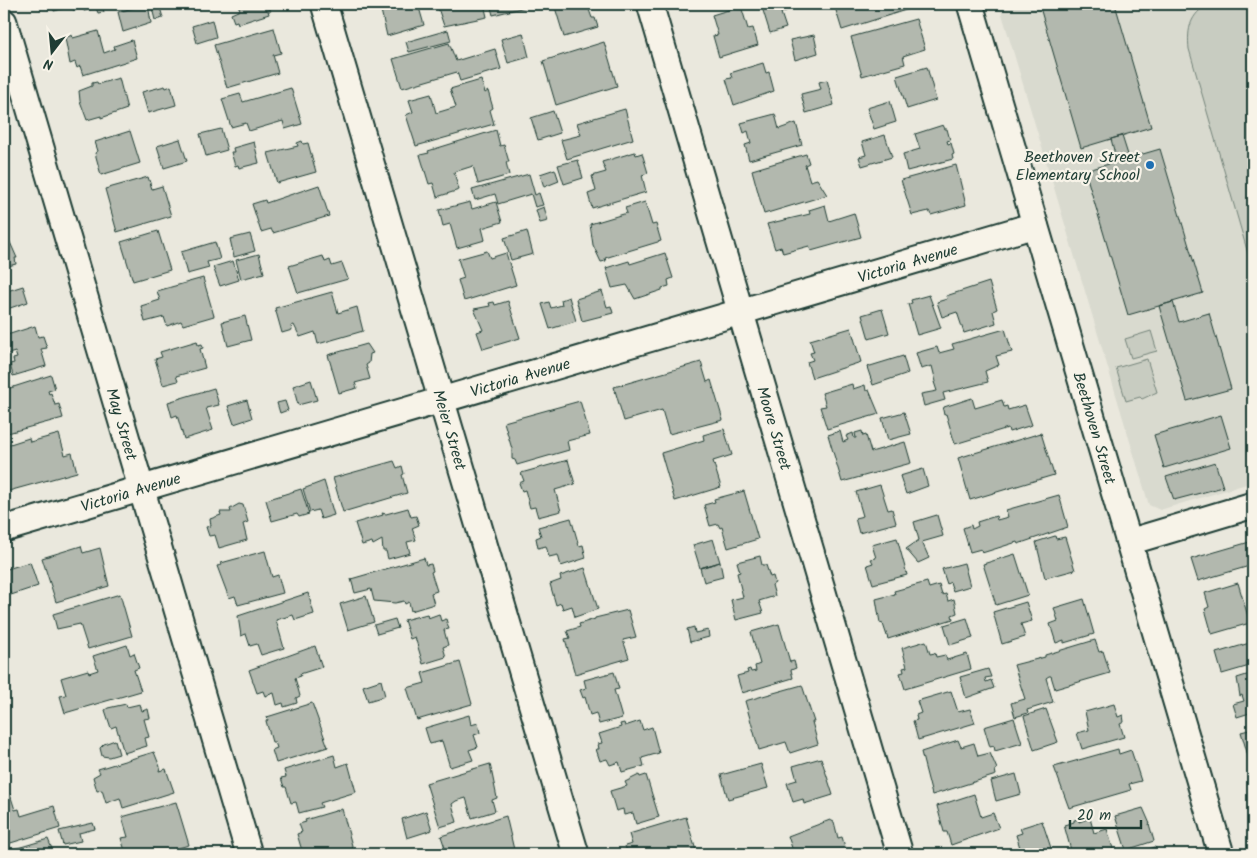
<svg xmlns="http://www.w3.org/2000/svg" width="1257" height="858" viewBox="0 0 1257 858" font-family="Kalam,sans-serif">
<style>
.built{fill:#d9dacf}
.green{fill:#c8ccc1;stroke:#74847a}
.building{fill:#b2b8ae;stroke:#1f3d34}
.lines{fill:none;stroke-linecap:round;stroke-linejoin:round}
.minor-casing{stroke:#1f3d34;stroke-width:29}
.minor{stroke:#f7f3e8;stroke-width:25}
.poi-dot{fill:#1f6fb2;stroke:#f7f3e8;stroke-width:2}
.labels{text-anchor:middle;stroke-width:4.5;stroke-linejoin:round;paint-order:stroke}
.poi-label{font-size:16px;fill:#1f3d34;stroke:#f7f3e8;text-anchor:end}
.street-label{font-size:16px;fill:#1f3d34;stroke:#f7f3e8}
</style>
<rect width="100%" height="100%" fill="#eae8dd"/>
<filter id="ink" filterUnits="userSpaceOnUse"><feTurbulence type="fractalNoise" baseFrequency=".02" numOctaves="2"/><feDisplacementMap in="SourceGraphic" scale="10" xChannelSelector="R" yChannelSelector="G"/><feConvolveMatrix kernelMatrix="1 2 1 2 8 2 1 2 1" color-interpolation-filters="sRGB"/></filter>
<g filter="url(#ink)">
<path class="built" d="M999 4H1253V482L1160 510 1149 505Z"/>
<path class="green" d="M1209 4H1253V271L1189 49C1187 29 1190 14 1209 4Z
M1151 331 1157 351 1131 358 1125 339Z
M1147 359 1157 392 1142 399 1140 397 1126 401 1116 368Z"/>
<path class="building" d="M52 4H123L103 9 104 12 98 13 96 8 84 11 83 8 73 10 72 6 54 11Z
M148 4 151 23 123 32 118 12Z
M151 4H159L163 18 155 20Z
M238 4H266L271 11H268L269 14 238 24 237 21 234 22 231 14 240 10Z
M389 4H418L424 25 387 36 380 6Z
M452 4H484L487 17 444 26 438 8Z
M490 4H537L493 15Z
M554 4H591L592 6 588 7 592 18H595L598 27 564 37Z
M761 4H786L788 10 781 13 786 28 770 33Z
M834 4H908L909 9 842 30Z
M1039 4H1115L1151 127 1081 148Z
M741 6 748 29 753 28 758 45 719 57 713 36 718 35 712 15Z
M916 19 925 49 903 56 905 64 862 76 851 37Z
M212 20 216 37 197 43 192 26Z
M274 28 281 53 273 55 278 73 227 88 214 45Z
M448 30 451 41 409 52 406 42Z
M98 31 104 53 115 49 114 46 132 40 137 58 83 75 80 66 77 68 75 62 70 64 65 38 72 35 73 38Z
M523 33 529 57 508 63 501 39Z
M814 35 818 53 795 60 790 40Z
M604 42 617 86 556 105 543 61Z
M449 43 456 61 495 49 501 69 460 81 457 72 402 88 393 59Z
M763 63 766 73 769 72 774 91 734 105 726 79 732 78 730 73Z
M927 67 936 100 907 109 897 76Z
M119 78 127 109 101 118V116L87 120 80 101 79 91 92 86V83L97 82 98 84Z
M481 80 485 93 488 91 493 108 490 110 494 124 416 146 406 115 413 112 409 100 431 94 436 113 456 107 450 89Z
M827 80 834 105 806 113 801 94 821 89 819 82Z
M165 86 166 88 171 86 176 105 148 113 142 92Z
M291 88 302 124 285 129 283 121 249 131 246 123 231 127 222 99 240 94 243 102Z
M890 101 896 122 874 129 867 108Z
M625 109 633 139 567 159 561 140 581 135 577 123Z
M553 111 560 133 538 140 531 118Z
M775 114 779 129 796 123 802 145 749 160 745 145 751 143 748 131 744 133 741 123Z
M943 125 945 129H947L950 140 947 141 948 144 951 143 954 154 952 155 953 159 907 171 903 154 920 149 915 134Z
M221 129 227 150 206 156 200 134Z
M496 130 500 146 504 145 509 162H506L509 175 478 184 473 166 454 172 459 190 437 197 433 183 429 184 420 155 429 153 428 151Z
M130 131 140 163 101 175 95 153 98 151 95 142Z
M885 135 892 157 862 166 859 157 866 155 862 142Z
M1122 136 1129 158 1117 162 1111 139Z
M180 139 187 161 164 168 157 146Z
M302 141 303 144 308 143 316 172 277 183 268 153 298 146 297 143Z
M254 142 259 163 239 168 238 165 235 166 231 152H234L233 148Z
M1160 149 1203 293 1128 315 1085 171Z
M635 152 636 155 642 153 648 173 642 175 646 192 592 208 588 194 596 191 592 176 606 172 602 162Z
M806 154 809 163 805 165 810 181 817 179 827 195 764 214 752 170Z
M578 160 583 178 564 184 558 165Z
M956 165 966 205 931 215 929 211 912 215 901 180Z
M555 169 559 181 544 187 540 174Z
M529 174 535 195 539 193 543 205 535 207 531 194 498 204 495 194 475 200 472 190Z
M148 177 152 189 162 186 171 216 117 232 105 189Z
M319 185 329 216 273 233 271 229 261 232 252 204 265 200 266 203Z
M470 202 472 209 496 202 502 222 482 228 485 240 457 248 450 224 443 226 439 210Z
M645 202 652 225 656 224 661 241 605 258 606 261 601 262 593 245 590 224 627 213 625 208Z
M825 205 829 221 854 213 861 237 811 251 809 246 783 253 781 247 775 249 767 224 810 214 809 210Z
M544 207 548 221 540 223 536 210Z
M158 231 170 270 133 281 121 242Z
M527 231 533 254 511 260 504 238Z
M250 234 255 251 234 257 230 239Z
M9 240 17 258H15L16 264 4 267V241Z
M215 242 220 259 207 262 209 268 187 274 181 252Z
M487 251 490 258 506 253 516 285 464 301 458 280 464 278 458 259Z
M665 253 673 278 668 280 669 286 662 288V290L635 299 627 285 612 288 606 268 629 261 630 264Z
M259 254 264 273 241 279 236 260Z
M323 256 325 262 330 260 332 266 342 263 348 279 298 293 289 266Z
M233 261 239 280 220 286 213 267Z
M203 278 214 316 183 325 181 321 167 326 164 317 145 322 141 306 160 300 157 291Z
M989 282 997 309 993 311 996 323 964 333 957 312 942 317 937 302 947 299 946 296Z
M23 286 28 302 7 309 8 312 4 313V292Z
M602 291 607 307 611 306 613 313 582 321 576 299Z
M332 292 338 313 357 307 363 331 318 344 315 332 300 337 294 325 291 326 292 330 282 333 275 308Z
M929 295 941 328 917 335 908 304 912 303 911 300Z
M569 297 576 321 550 329 542 304 549 302 551 308 562 305 561 300Z
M508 301 520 338 483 349 477 332 483 330 474 309 490 306 489 303 494 302 495 305Z
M1173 302 1179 322 1209 313 1231 389 1187 401 1159 306Z
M882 309 889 333 869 339 862 315Z
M245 316 251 340 228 346 222 322Z
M35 326 38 337 43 336 47 348 41 349 46 366 13 376 10 364 14 363 13 359 17 358 15 352 5 355 4 336Z
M851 328 861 362 812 378 807 362 813 360 810 353 814 352 810 340Z
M1005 329 1012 352 996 356 999 365 985 371 988 382 943 393 945 400 924 406 921 394 937 391 934 382H936L932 366 921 369 916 353 937 347 939 353 954 349 952 344Z
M197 341 198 345 202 344 203 348 200 349 205 368 176 376 178 381 163 385 155 359 162 357 160 352Z
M367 344 373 353 370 354 369 363 366 365 370 379 355 383 357 388 339 393 328 355Z
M903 356 908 373 873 385 867 367Z
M701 362 707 382 711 380 723 420 669 434 662 410 624 421 614 387Z
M51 375 55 389 48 391 49 394 51 393 55 405 59 404 63 418 4 434V390Z
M311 380 317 400 298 405 293 386Z
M852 384 853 389 865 385 866 391 869 390 879 414 827 429 820 407 826 406 822 393Z
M214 388 219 405 206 408 213 430 184 439 177 415 172 417 168 402Z
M972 398 975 408 1002 400 1004 407 1007 406 1008 410 1025 405 1032 425 1009 432 1008 428 955 444 946 414 944 415 943 410 944 407Z
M247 400 252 418 234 424 228 406Z
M285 401 288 410 280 413 277 403Z
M580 401 590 435 567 441 569 450 517 465 515 460 512 459V449L504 422Z
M904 412 911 434 888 440 882 418Z
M1221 415 1231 448 1164 468 1154 435Z
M724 429 732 455 713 461 721 487 675 501 661 453 704 440 703 435Z
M840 431 843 442 848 440 846 436 853 433 854 438H856L855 433 862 431 863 436 866 435 871 452 905 442 911 463 842 482 828 435Z
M1041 433 1054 475 970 500 958 458Z
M59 434 65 455 72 453 77 472 5 492 4 446 29 438 30 442Z
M568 460 575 484 555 490 561 511 538 517 535 507 530 508 525 490 522 491 519 483 524 481 521 473Z
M394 461 397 468 402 466 404 474 402 475 407 493 343 512 333 478Z
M1215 462 1223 487 1174 500 1166 477Z
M923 469 928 486 906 494 900 476Z
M324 481 334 515 321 519 318 510 310 512 303 489Z
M880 485 888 510 892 509 896 523 859 533 855 518 863 516 856 492Z
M301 489 309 514 299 517 297 514 272 521 266 500Z
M744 491 758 539 728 548 722 527 720 528 718 524 710 526 704 505 715 502 714 499Z
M1059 495 1068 527 1018 544 1017 542 982 553 981 549 970 552 963 528 971 525 972 529 978 526 977 522 996 516 997 520 1008 517 1006 510Z
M239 504 243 505 248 522 243 524 247 540 219 548 215 535 209 536 206 527 211 526 210 519 221 515 220 512H231L230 509Z
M408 508 411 517 416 516 419 525 412 528 416 540 407 542 410 553 388 559 386 551H383L382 540 373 545 372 542 362 545 355 523 383 515 382 513 386 514Z
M937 515 943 536 922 542 929 558 918 563 906 549 919 540 914 522Z
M571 518 579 546 583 545 586 558 561 566 558 555 549 557 546 546 538 548 536 538 541 536 538 527Z
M1055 536 1056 539 1065 537 1075 570 1045 578 1036 542Z
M897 538 907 575 873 584 867 565 873 563 871 559 876 558 872 545Z
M713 539 720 562 700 568 693 545Z
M1253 541V565L1198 581 1191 559Z
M81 546 83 553 100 548 109 586 56 602 42 558Z
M265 551 272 577 278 575 283 593 238 605 235 596 229 598 217 566 222 565 221 563Z
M1015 554 1028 595 996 605 983 564Z
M760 556 762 565H766L770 577 773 576 775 583 772 585 775 596 759 601 763 613 736 620 731 600 743 597 737 573 740 572 737 562Z
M424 558 426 565 431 564 433 571 431 572 437 591 431 593 434 604 411 611 409 602 405 604 404 601 395 603 374 601 371 589 355 593 351 579Z
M30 562 38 586 11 595 4 570Z
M720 562 723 577 704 582 700 568Z
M964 563 970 586 953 591 950 582 947 584 942 569Z
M585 568 598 609 575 617 572 606 563 609 561 603 556 605 550 584 561 580 560 576Z
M927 582 929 588 939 585 942 595 946 594 948 601 954 599 957 613 952 615 953 619 888 639 883 624 880 623 876 599 895 594 894 591Z
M1238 583 1250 623 1212 634 1205 609 1209 607 1205 593Z
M308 593 314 614 295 620 293 615 276 620 284 648 261 655 257 644 250 646 246 634 241 636 238 616Z
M120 594 132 636 88 649 80 624 57 629 53 614Z
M366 596 374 622 348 630 340 604Z
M1084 599 1094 634 1064 643V640L1056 643 1050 624 1058 621 1054 608Z
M1026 602 1032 621 1021 624 1025 637 1002 644 993 612Z
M628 610 636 637 623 640 629 658 575 674 565 639 570 638 567 631 580 627 579 624 595 619V618Z
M427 614 428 618 439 614 441 621 446 619 449 629 444 630 448 645 443 647 446 657 423 664 415 637 410 639 404 620Z
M967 618 973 638 950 645 944 625Z
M395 619 398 628 377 634 374 625Z
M779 624 790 662 794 661 796 668 791 670 793 678 742 693 737 676 748 673 747 670 750 669 751 672 756 671 755 666 760 664 751 632Z
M694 627 695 633 708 630 709 637 690 642 687 629Z
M1095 640 1099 652 1103 651 1110 673 1055 689 1051 676H1049L1046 678 1053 702 1027 710 1028 713 1015 717 1011 703 1025 699 1014 665 1045 657V655Z
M926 641 930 654 935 653 936 657 945 655 947 660 967 654 971 669 905 689 900 673 904 672 903 668 907 667 902 648Z
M1253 642V665L1222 674 1216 653Z
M127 645 130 655 134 653 139 668 134 670 141 691 65 713 60 696 66 695 61 678 88 670 89 673 98 670 93 656Z
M315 646 322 667 300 674 301 676 295 678 300 696 296 698 297 703 284 707 283 703 277 705 274 693 265 696 263 691 257 693 249 670Z
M460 662 472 704 417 720 407 688 425 683 422 673Z
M988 669 991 677 985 678 986 682 991 680 994 688 966 698 960 677Z
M614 672 619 689 614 690 622 718 599 724 596 713 590 715 585 697 583 698 580 690 586 688 584 680Z
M1253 673V712L1237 717 1233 704 1244 701 1242 695 1240 696 1237 678Z
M381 680 385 696 368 701 363 686Z
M802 685 814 722H812L818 744 790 753 786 742 759 750 745 701Z
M951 691 958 712 970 709 975 723 918 740 913 721 917 720 916 715 921 713 917 701Z
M312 703 328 747 276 763 272 750 277 748 275 742H272L266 721 268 720 267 717Z
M126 704 127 707 140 704 142 711 148 709 150 718 144 719 149 737 145 738 147 746 124 753 116 726 111 728 105 710 108 708Z
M1114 704 1118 717 1123 715 1124 722 1120 724 1124 737 1082 749 1077 733 1089 730 1085 712Z
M1046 709 1058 742 1034 750 1024 716Z
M469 715 471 725 478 723 480 733 474 735 478 747 469 750 473 760 450 767 442 741 430 744 425 728Z
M1014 718 1022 743 995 751 994 746 990 747 984 727Z
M640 721 643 730 652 727 659 753 642 758 644 766 622 772 619 762 610 765 607 759 600 761 596 749H599L598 744 602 743 599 734 621 727 620 724 624 723 625 726Z
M1253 729V758L1249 759 1241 732Z
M115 740 119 754 109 757 102 756 100 748 104 744Z
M958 740 961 747 974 743 978 756 990 753 997 769 995 770 996 775 932 795 921 752Z
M1118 749 1119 754 1131 750 1141 781 1129 784 1131 790 1069 808 1054 767Z
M154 752 160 767 159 771 166 769 174 792 123 808 120 798 106 803 102 790 97 791 93 777 100 773 98 769Z
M334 755 337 767 348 763 356 792 320 803 322 807 299 813 296 802 291 803 286 787H284L281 778 286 777 284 770Z
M821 758 833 795 804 804 803 799 793 802 787 783 797 780 793 766Z
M490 764 497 798 492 800 495 811 472 818 466 798 456 801 452 804 457 822 440 827 426 783Z
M761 764 768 788 728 799 721 775Z
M1016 774 1021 794 996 801 991 781Z
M639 775 640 777 646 775 659 817 636 824 633 813 624 815 623 809 616 811 610 791 627 786 625 782Z
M10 794 15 810 19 809 21 816 54 806 60 828 4 845V796Z
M974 794 981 817 993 813 999 828 951 845 947 832H944L937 806Z
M176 802 189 845 157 854H126L121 838 128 837 122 817Z
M1143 808 1150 824H1149L1154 841 1126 850 1115 816Z
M342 809 354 853 303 854 297 834 302 832 299 824 306 822 305 820Z
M426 811 432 830 407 838 402 819Z
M506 816 515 854H447L441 836Z
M686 817 697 854H628L625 846 632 844 629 834Z
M1090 818 1094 833 1107 829 1114 852 1107 854H1072L1064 825 1074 822V820L1079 819V822Z
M830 820 834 822 838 838 842 837 846 850 850 849 852 854H794L788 836Z
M1042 821 1053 854H1022L1016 835 1022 833 1020 828Z
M93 823 95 829 79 833 81 841 63 845 59 831Z
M48 839 54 854H4V852Z
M1155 847 1157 854H1132Z"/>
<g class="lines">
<defs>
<g id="minor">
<path id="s1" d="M324 4 576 854"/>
<path id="s2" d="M650 4 900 854"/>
<path id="s3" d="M970 4 1221 854"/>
<path id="s4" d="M4 22 249 854"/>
<path id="s5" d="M4 529 1035 225"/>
<path d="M1129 542 1253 505"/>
</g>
</defs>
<use href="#minor" class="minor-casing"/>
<use href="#minor" class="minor"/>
</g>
</g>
<circle class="poi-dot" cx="1150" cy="165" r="5"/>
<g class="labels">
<g class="poi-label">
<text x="1140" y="162">Beethoven Street<tspan x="1140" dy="18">Elementary School</tspan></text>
</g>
<g class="street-label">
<text dy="6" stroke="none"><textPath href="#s5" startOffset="942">Victoria Avenue</textPath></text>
<text dy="6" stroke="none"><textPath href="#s5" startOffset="538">Victoria Avenue</textPath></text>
<text dy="6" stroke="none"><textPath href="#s4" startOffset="419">May Street</textPath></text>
<text dy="6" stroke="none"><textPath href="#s1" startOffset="444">Meier Street</textPath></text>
<text dy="6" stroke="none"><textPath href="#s2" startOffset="442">Moore Street</textPath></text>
<text dy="6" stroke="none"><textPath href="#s3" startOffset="442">Beethoven Street</textPath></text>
<text dy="6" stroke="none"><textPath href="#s5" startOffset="132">Victoria Avenue</textPath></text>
</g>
</g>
<rect width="1257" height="858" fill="none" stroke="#f7f3e8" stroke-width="20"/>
<rect x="10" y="10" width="1237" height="838" fill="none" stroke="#1f3d34" stroke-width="2" filter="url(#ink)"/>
<g transform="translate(52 52) rotate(196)" stroke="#f7f3e8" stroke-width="4" paint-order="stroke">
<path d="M0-4L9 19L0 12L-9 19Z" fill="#1f3d34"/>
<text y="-8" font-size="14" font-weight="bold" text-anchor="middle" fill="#1f3d34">N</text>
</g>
<path d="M1070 820v8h71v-8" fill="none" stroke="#1f3d34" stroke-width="2.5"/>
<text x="1077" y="820" font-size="15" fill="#1f3d34" stroke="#f7f3e8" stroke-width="4" paint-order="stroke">20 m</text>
</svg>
